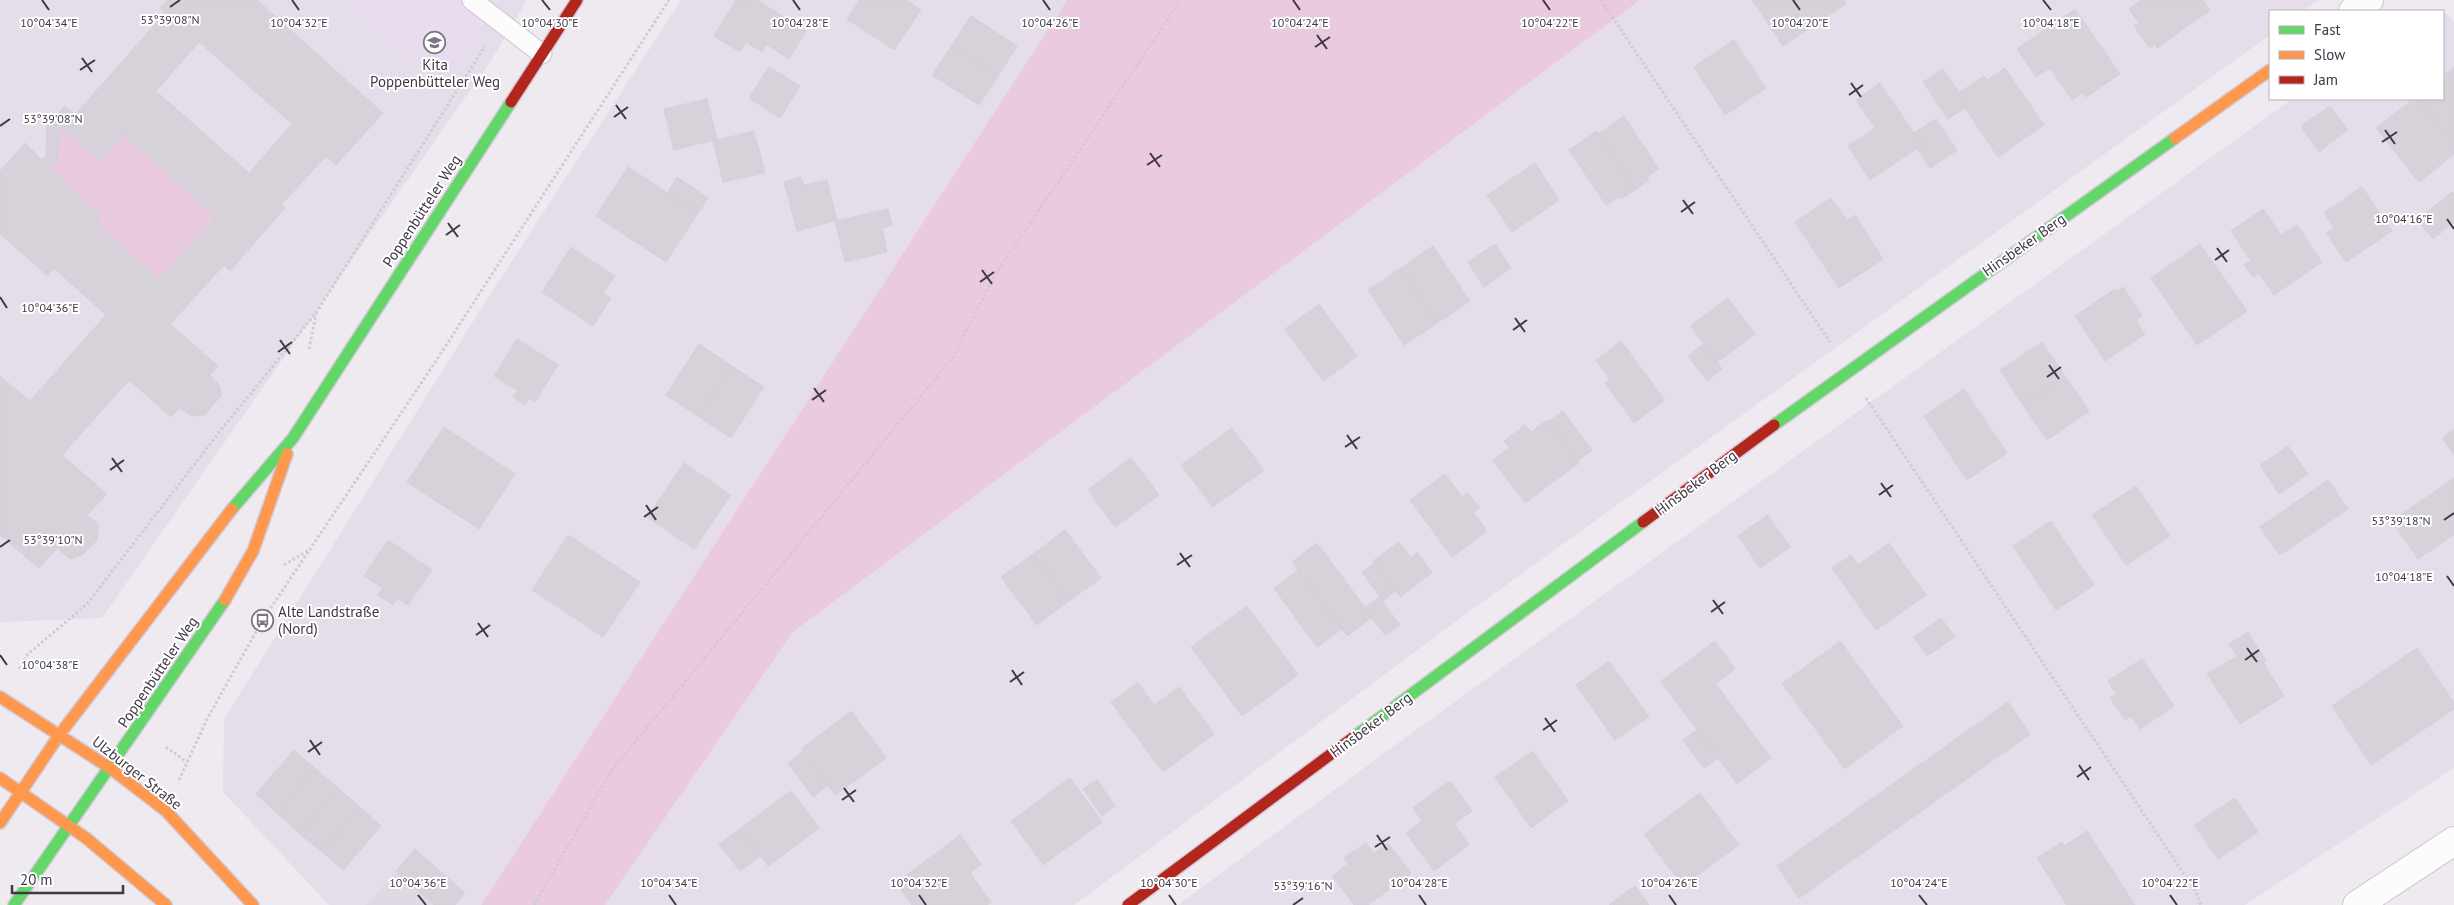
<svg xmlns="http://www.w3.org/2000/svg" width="2454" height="905" viewBox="0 0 2454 905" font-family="'PT Sans',sans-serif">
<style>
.residential{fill:#e5deea}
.industrial{fill:#ded9e2}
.education{fill:#e8dcee}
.green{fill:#eacadf}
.building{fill:#d7d2da;stroke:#d5cfd8;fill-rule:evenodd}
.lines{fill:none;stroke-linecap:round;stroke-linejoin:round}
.lane-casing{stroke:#ccc6ce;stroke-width:21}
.street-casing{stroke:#ccc6ce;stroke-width:30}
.fast-casing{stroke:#d2c8d7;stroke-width:14}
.slow-casing{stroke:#d2c8d7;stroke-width:14}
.jam-casing{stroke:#d2c8d7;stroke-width:14}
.path{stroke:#cecbd1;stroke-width:3;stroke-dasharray:2.5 2.5;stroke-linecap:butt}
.lane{stroke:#fcfcfd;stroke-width:19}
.street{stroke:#fcfcfd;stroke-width:28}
.fast{stroke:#63d668;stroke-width:11}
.slow{stroke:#ff974d;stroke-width:11}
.jam{stroke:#b3261e;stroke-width:11}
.ticks{fill:none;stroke:#3f3646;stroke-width:2}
.labels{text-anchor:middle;stroke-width:4;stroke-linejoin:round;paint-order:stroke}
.poi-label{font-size:15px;fill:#3f3646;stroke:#fff}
.street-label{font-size:15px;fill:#3f3646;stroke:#fff}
.ticks-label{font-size:12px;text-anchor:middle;fill:#3f3646;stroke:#fff;stroke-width:4;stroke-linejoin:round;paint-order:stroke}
</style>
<rect width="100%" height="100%" fill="#eeeaf0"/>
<path class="residential" d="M0 0H527L492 59 102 618 0 622Z
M681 0H1067L481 905H329L223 792 224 719 486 301Z
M1640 0H2318L2303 11H2270V35L1470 611 1074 905H605L793 632Z
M2443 13 2448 14 2454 22V768L2245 905H1178L1424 724 2292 99H2443Z"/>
<path class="industrial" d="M396 871 434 905H366Z"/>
<path class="education" d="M350 0H500L446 84Z"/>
<path class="green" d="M1067 0H1640L793 632 605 905H481Z
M61 128 100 161 124 134 215 218 159 278 97 223 101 217 49 168Z"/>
<path class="building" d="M168 0H257L383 113 336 165 326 156 281 205 285 208 230 271 224 265 170 324 218 366 210 375 220 386 221 396 204 415 192 416 180 408 171 417 129 380 62 455 107 494 87 515 99 525 97 540 82 555 70 559 57 548 39 568 0 535V376L30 401 106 315 54 268 48 276 0 234V171L25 143 42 160 46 156 47 126 65 106 75 115 165 13 160 8ZM199 42 292 124 249 173 156 91ZM61 128 100 161 124 134 215 218 159 278 97 223 101 217 49 168 56 162Z
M736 0H757L806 31 789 59 766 44 762 52 746 42 740 52 714 36Z
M860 0H906L921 10 894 50 847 19Z
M1752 0H1797L1814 25 1783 46Z
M1797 0H1843L1846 4 1814 25Z
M2141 0H2203L2210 10 2157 48 2155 44 2150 48 2134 26 2139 23 2129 9Z
M2075 9 2120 74 2086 97 2083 92 2072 100 2050 68 2036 77 2017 49Z
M971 16 1017 46 998 76 952 45Z
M1734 40 1766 88 1725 115 1694 67Z
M952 45 998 76 979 105 932 75Z
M769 67 800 86 780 118 749 98Z
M2454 67V144L2418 99H2443V76Z
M2005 68 2044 125 1998 157 1965 108 1968 106 1959 93 1984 76 1987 80Z
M1943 69 1968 106 1948 119 1923 82Z
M1880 83 1922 145 1870 180 1848 146 1875 128 1856 100Z
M707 99 717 139 674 150 664 109Z
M2413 99H2418L2454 144V154L2419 182 2376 128Z
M2330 106 2348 130 2319 152 2301 126Z
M1624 116 1659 169 1647 177 1649 180 1635 190 1598 134Z
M1936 119 1957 150 1930 168 1917 149 1922 145 1914 133Z
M754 131 765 173 723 182 713 141Z
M1597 131 1635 190 1621 199 1619 196 1606 205 1569 150Z
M1535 163 1559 200 1512 232 1487 195Z
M628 167 698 213 666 262 596 216Z
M677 177 708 198 698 213 667 194Z
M801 177 804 185 827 180 837 220 797 231 784 182Z
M2362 187 2392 231 2346 262 2326 233 2334 228 2324 213Z
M2452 192 2454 195V222L2433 239 2417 220Z
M1831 198 1847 221 1855 215 1883 259 1839 288 1795 222Z
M888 209 892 225 882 228 887 252 845 262 835 221Z
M2263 209 2281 235 2297 225 2322 262 2274 295 2259 273 2253 277 2244 265 2251 261 2231 231Z
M1495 244 1511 268 1484 287 1468 262Z
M2200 244 2247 311 2197 345 2151 278Z
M1433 246 1470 301 1437 323 1401 268Z
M571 247 615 276 603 293 611 298 593 326 542 292Z
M1401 268 1437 323 1404 345 1368 290Z
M2123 287 2142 316 2136 320 2145 334 2105 361 2075 316 2115 289 2117 291Z
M1728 298 1755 334 1717 362 1691 326Z
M1319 304 1357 356 1323 381 1285 329Z
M517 339 558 365 535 402 529 398 525 405 513 397 518 391 494 376Z
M1621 341 1665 400 1634 423 1605 383 1610 379 1596 360Z
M2042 342 2065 376 2023 405 2000 370Z
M699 344 732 366 698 416 666 395Z
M1704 344 1722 369 1707 381 1688 356Z
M732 366 764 387 731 438 698 416Z
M2065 376 2089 411 2047 440 2023 405Z
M1964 389 2007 453 1967 480 1924 416Z
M1563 411 1592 450 1577 461 1548 422Z
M1547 420 1579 463 1525 503 1493 460 1510 448 1504 441 1525 425 1531 432Z
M444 427 515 474 479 529 407 482Z
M1232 428 1264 470 1213 507 1181 465Z
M2454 429V455L2442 438Z
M2288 446 2308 474 2279 494 2260 465Z
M1131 458 1159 495 1115 527 1088 490Z
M684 463 731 495 694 549 647 517Z
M1445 474 1462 497 1468 493 1480 508 1473 512 1487 531 1452 557 1410 500Z
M2454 478V535L2418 559 2392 521Z
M2328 480 2348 509 2280 555 2260 527Z
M2136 486 2170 536 2126 565 2092 515Z
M1768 515 1790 547 1760 568 1738 536Z
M2051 521 2094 585 2056 610 2013 546Z
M1065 530 1101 578 1069 601 1033 554Z
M568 535 640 582 603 637 532 590Z
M388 540 432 570 408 605 397 598 393 605 378 595 383 588 364 576Z
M1399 542 1411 558 1417 552 1432 573 1400 597 1373 561Z
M1317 543 1372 617 1347 636 1292 562Z
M1889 543 1926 595 1876 630 1832 568 1851 555 1858 565Z
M1033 554 1069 601 1037 625 1001 577Z
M1375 563 1395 591 1383 601 1362 572Z
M1299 570 1342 629 1317 647 1274 588Z
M1379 597 1400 625 1385 635 1364 608Z
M1247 606 1298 675 1242 716 1191 647Z
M1941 618 1955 637 1927 656 1914 637Z
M2248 632 2266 660 2263 662 2284 696 2240 724 2207 674 2237 656 2229 644Z
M1715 641 1735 669 1716 684 1771 758 1737 784 1661 681Z
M1840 641 1903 726 1845 769 1782 684Z
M2417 648 2454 703V709L2371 765 2332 706Z
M2142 659 2174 706 2140 729 2131 716 2125 720 2110 698 2116 694 2108 681Z
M1609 661 1649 717 1615 740 1576 685Z
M1138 683 1154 705 1179 687 1214 734 1163 772 1111 702Z
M2008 702 2030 734 1799 898 1777 866Z
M851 711 886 758 835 795 801 749Z
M1697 730 1718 758 1704 768 1683 740Z
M294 750 316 769 277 813 256 794Z
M1533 751 1568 801 1531 828 1495 777Z
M803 752 828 785 813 797 788 763Z
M316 769 338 788 299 833 277 813Z
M1070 778 1102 822 1043 865 1011 821Z
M1097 780 1115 806 1102 816 1083 789Z
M1450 781 1472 811 1454 824 1469 845 1434 871 1406 833 1422 821 1413 808Z
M338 788 360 807 321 851 299 833Z
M791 791 819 828 768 866 740 829Z
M1700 793 1739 845 1683 886 1644 834Z
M2235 798 2258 832 2218 859 2194 825Z
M360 807 381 826 343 870 321 851Z
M740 829 760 856 740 871 719 844Z
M2087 831 2135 905H2067L2037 858 2062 842 2064 846Z
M960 835 981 864 970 873 991 902 987 905H912L896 883Z
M1366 843 1374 854 1388 843 1411 874 1368 905H1354L1332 876 1348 864 1344 858Z
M415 849 465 893 455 905H434L396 871Z
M1635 886 1649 905H1609Z"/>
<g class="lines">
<defs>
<path id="lane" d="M472 0 542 54"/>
<path id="street" d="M2353 11 2369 0
M2357 905 2454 841"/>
<path id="fast" d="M1774 425 2175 138
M232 509 293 438 511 102
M1354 737 1643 522
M14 905 225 600"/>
<path id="slow" d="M2175 138 2270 70
M225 600 253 551 287 454
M0 697 110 768 166 811 253 905
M0 778 86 838 166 905
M0 823 60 734 232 509"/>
<path id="jam" d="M511 102 577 0
M1643 522 1774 425
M1128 905 1354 737"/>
</defs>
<use href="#lane" class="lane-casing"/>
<use href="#street" class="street-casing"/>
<use href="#fast" class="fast-casing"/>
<use href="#slow" class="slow-casing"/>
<use href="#jam" class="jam-casing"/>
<path class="path" d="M1601 0 1830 342
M309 349 316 314
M1866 398 2196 892 2201 905
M284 565 311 549
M19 669 28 654 87 604 217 435 316 313 485 46
M166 747 187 762
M179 780 207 719 262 621 432 367 669 0
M534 905 612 770 951 360 995 275 1181 0"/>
<use href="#lane" class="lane"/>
<use href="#street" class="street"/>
<use href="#fast" class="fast"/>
<use href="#slow" class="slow"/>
<use href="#jam" class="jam"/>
</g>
<path class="ticks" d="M42 0 49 10M292 0 299 10M542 0 550 10M793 0 800 10M1043 0 1050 10M1293 0 1300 10M1543 0 1550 10M1793 0 1800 10M2043 0 2051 10M170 7 180 0M1317 35 1327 49M1315 47 1330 37M82 58 92 72M80 70 95 60M1851 83 1861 97M1849 95 1863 85M616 105 626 119M614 117 628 107M0 126 10 119M2385 130 2395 144M2382 142 2397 132M1150 153 1160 167M1147 165 1162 155M1683 200 1693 214M1681 212 1695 202M2447 219 2454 229M448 223 458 237M446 235 460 225M2217 248 2227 262M2215 260 2229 250M982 270 992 284M980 282 994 272M0 297 7 308M1515 318 1525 332M1513 330 1527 320M280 340 290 354M278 352 292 342M2049 365 2059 379M2047 377 2061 367M814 388 824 402M812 400 826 390M1347 435 1357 449M1345 447 1360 437M112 458 122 472M110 470 124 460M1881 483 1891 497M1879 495 1893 485M646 505 656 520M644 517 658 507M2444 520 2454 513M0 547 10 540M1180 553 1190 567M1177 565 1192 555M2447 576 2454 586M1713 600 1723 614M1711 612 1725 602M478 623 488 637M476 635 490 625M2247 648 2257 662M0 655 7 665M2245 660 2259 650M1012 670 1022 685M1010 682 1024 672M1545 718 1555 732M1543 730 1557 720M310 740 320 755M308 752 322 742M2079 765 2089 780M2077 777 2091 767M844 788 854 802M842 800 856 790M1377 835 1387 850M1375 847 1390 837M418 895 426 905M669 895 676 905M919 895 926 905M1169 895 1176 905M1419 895 1426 905M1669 895 1676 905M1919 895 1927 905M2170 895 2177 905M1293 905 1303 898"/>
<defs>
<symbol id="school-ring" viewBox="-11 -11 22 22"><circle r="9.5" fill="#fff" stroke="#7c7582" stroke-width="1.5"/><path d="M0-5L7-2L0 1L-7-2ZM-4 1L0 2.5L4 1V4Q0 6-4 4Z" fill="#7c7582"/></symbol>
<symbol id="bus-ring" viewBox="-11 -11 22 22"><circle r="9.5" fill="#fff" stroke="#7c7582" stroke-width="1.5"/><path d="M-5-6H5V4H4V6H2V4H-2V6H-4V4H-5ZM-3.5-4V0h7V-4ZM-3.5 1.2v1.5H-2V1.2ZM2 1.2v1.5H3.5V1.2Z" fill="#7c7582"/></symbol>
</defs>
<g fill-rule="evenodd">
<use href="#school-ring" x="422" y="30" width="25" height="25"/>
<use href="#bus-ring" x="250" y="608" width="25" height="25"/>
</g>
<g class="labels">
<g class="poi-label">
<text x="435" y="70">Kita<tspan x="435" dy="17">Poppenbütteler Weg</tspan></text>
<text x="278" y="617" text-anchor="start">Alte Landstraße<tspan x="278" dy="17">(Nord)</tspan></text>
</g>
<g class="street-label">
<text transform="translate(422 211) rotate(-57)" y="5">Poppenbütteler Weg</text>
<text transform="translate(2024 245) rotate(-35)" y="5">Hinsbeker Berg</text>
<text transform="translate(1696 483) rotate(-37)" y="5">Hinsbeker Berg</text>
<text transform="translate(158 672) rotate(-56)" y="5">Poppenbütteler Weg</text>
<text transform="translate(1371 725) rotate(-37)" y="5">Hinsbeker Berg</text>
<text transform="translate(137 773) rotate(38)" y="5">Ulzburger Straße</text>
</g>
</g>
<g class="ticks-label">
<text x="170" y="24">53°39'08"N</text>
<text x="49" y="27">10°04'34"E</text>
<text x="1550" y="27">10°04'22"E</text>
<text x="2051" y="27">10°04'18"E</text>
<text x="299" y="27">10°04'32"E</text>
<text x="550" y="27">10°04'30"E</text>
<text x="800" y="27">10°04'28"E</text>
<text x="1050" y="27">10°04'26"E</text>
<text x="1300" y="27">10°04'24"E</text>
<text x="1800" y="27">10°04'20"E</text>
<text x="53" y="123">53°39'08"N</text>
<text x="2404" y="223">10°04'16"E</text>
<text x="50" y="312">10°04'36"E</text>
<text x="2401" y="525">53°39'18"N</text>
<text x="53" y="544">53°39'10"N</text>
<text x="2404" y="581">10°04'18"E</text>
<text x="50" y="669">10°04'38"E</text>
<text x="418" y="887">10°04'36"E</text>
<text x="669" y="887">10°04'34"E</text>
<text x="919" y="887">10°04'32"E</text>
<text x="1169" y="887">10°04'30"E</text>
<text x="1419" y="887">10°04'28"E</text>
<text x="1669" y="887">10°04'26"E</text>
<text x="1919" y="887">10°04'24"E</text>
<text x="2170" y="887">10°04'22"E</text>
<text x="1303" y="890">53°39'16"N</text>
</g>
<rect x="2269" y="10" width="175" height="90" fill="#ffffff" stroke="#b2afb5"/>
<rect x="2279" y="26" width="25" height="8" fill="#63d668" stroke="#b2afb5"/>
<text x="2314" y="35" font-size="15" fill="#3f3646">Fast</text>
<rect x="2279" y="51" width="25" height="8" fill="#ff974d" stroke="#b2afb5"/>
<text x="2314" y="60" font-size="15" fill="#3f3646">Slow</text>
<rect x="2279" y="76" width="25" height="8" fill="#b3261e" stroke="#b2afb5"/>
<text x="2314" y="85" font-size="15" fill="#3f3646">Jam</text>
<path d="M12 885v8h111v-8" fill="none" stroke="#3f3646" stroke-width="2.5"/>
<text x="20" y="885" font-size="15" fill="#3f3646" stroke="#ffffff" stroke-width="4" paint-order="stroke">20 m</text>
</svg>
